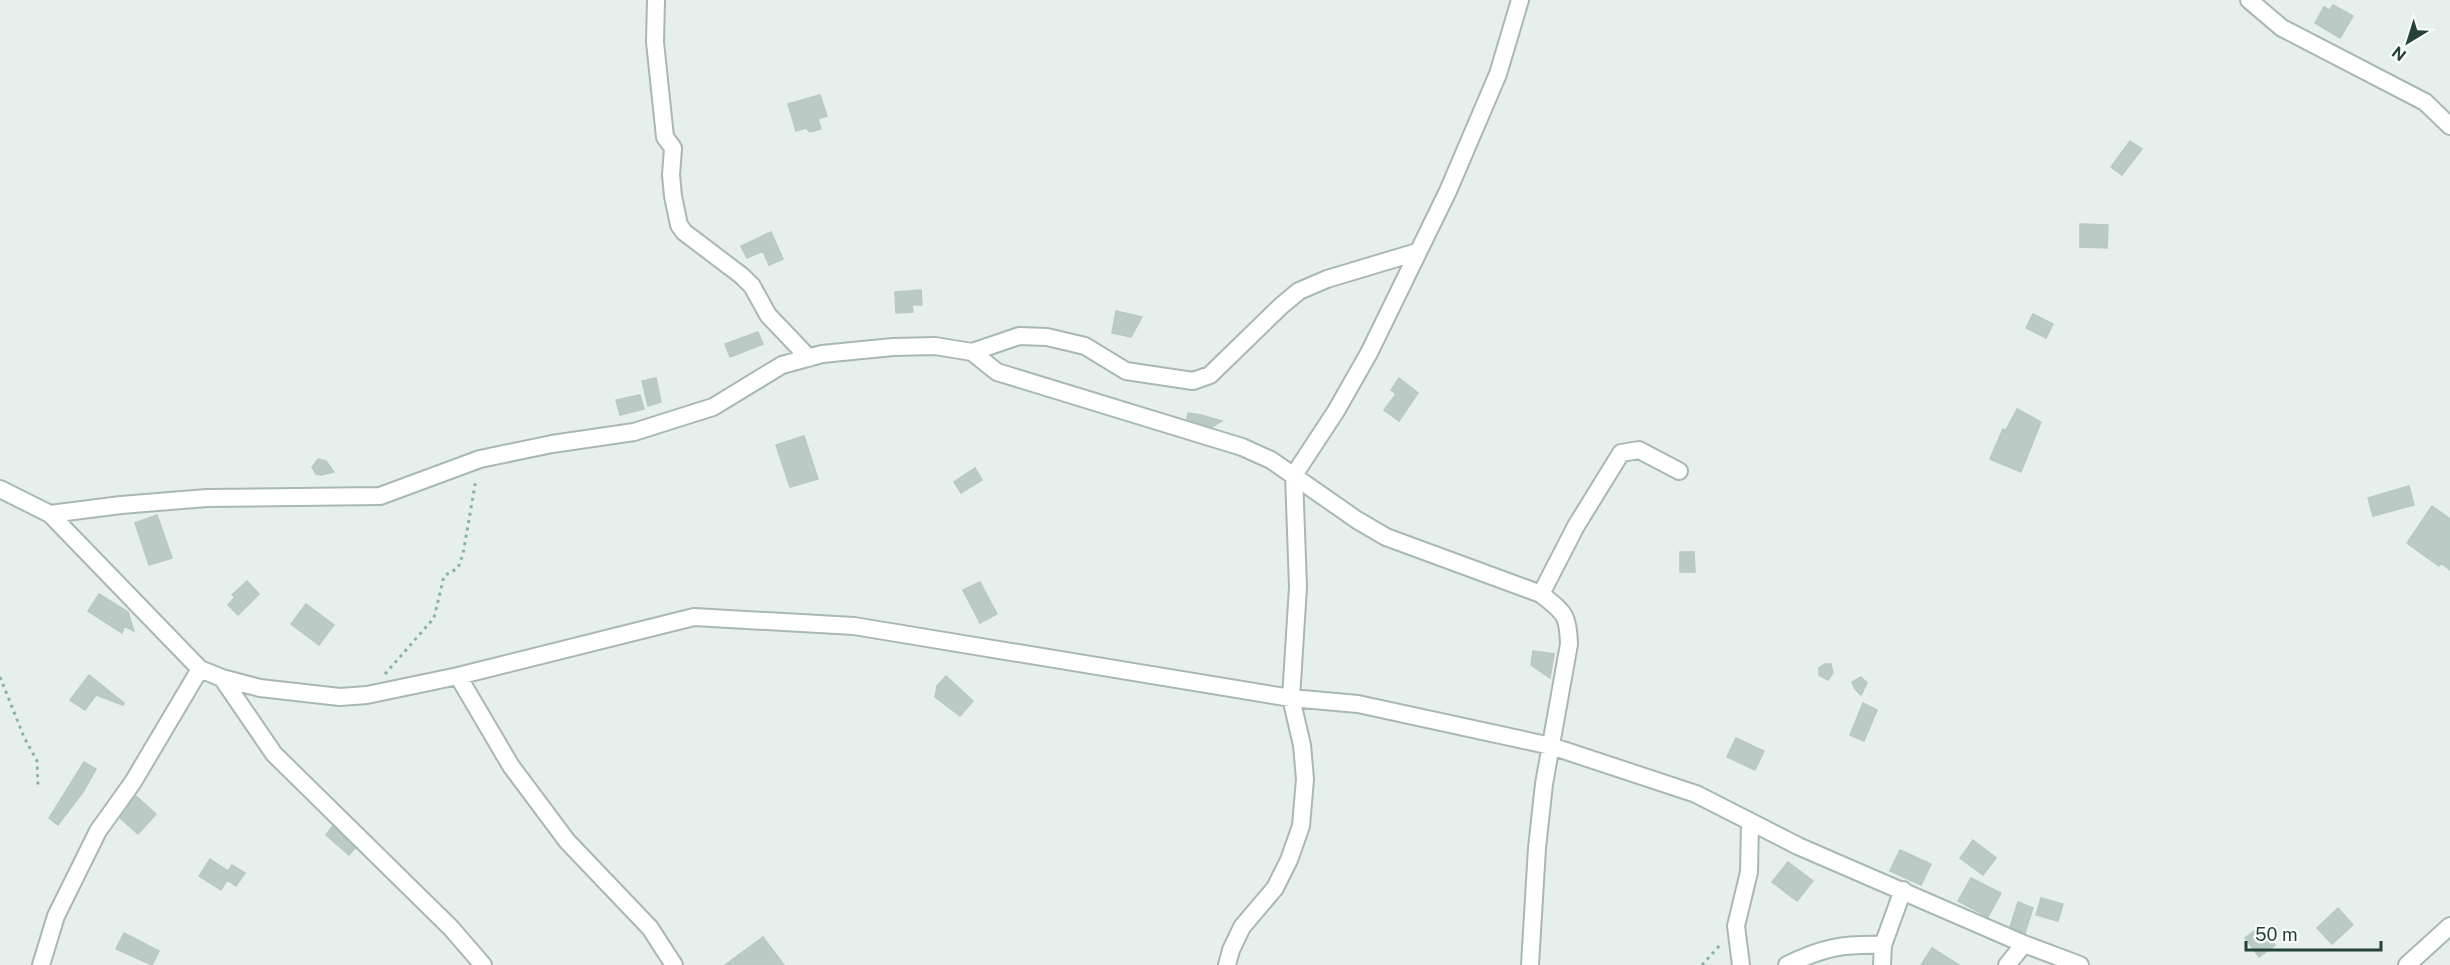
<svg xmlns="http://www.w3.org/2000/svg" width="2450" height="965" viewBox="0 0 2450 965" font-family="'Public Sans',sans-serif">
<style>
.building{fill:#bbcac4;stroke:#b8c9c2;stroke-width:1.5}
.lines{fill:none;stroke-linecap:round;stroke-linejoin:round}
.street-casing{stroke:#a8b8b2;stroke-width:20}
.path{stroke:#86b3a5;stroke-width:3;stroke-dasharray:3 4.5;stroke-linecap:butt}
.street{stroke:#fff;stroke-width:16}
</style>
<rect width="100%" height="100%" fill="#e6efeb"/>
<path class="building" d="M2333 5 2353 16 2340 38 2315 23 2324 7 2330 10Z
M820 95 827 116 818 119 821 129 810 132 806 128 796 131 788 104Z
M2130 141 2142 149 2122 175 2111 167Z
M2080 224 2108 225 2107 248 2080 247Z
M771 232 783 259 769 265 763 251 747 258 741 246Z
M921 290 922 305H912L913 312 896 313 895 292Z
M1116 311 1142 317 1131 337 1112 333Z
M2033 314 2053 324 2046 338 2026 328Z
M758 332 763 344 730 357 725 344Z
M656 378 661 402 648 406 642 381Z
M1399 378 1418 393 1399 421 1384 410 1396 394 1391 390Z
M640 395 644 409 620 415 616 400Z
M2017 409 2041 422 2021 472 1990 459 2003 429 2006 430Z
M1188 413 1201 415 1222 421 1212 427 1187 419Z
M804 436 818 479 790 487 776 445Z
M318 459 326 461 334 472 321 475 316 474 312 467Z
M975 468 982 480 961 493 954 482Z
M2409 486 2414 505 2373 516 2368 498Z
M2432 506 2450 519V570L2441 563 2439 566 2407 543Z
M157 515 172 558 149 565 135 523Z
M1680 552H1694L1695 572H1680Z
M247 581 259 594 238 615 228 605 235 597 232 595Z
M980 582 997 614 980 623 963 590Z
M99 594 128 612 134 631 124 626 122 633 88 611Z
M306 604 334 625 319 645 291 624Z
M1533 651 1554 654 1550 678 1531 665Z
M1831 664 1833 673 1828 680 1819 675V668L1825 664Z
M89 675 124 703 123 705 96 695 85 710 70 700Z
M946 676 973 701 960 716 935 697 937 686Z
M1861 677 1867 683 1861 695 1855 689 1852 682Z
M1863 703 1877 710 1864 741 1850 735Z
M1736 738 1764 751 1755 770 1727 757Z
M84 762 96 769 83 792 58 825 49 818Z
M136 796 156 814 138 834 120 818Z
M333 826 355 848 349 855 326 835Z
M1973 840 1996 858 1983 875 1960 858Z
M1900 850 1931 864 1921 885 1890 871Z
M210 859 228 871 232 865 245 873 236 886 227 880 221 890 199 876Z
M1788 862 1813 881 1797 901 1772 882Z
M1971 878 2001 893 1988 917 1958 901Z
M2041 898 2063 904 2058 921 2036 915Z
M2018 902 2033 908 2025 933 2010 927Z
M2338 908 2353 925 2332 944 2317 928Z
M2261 926 2275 945 2259 957 2245 938Z
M124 933 159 951 152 965 116 949Z
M763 937 784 965H725Z
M1932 948 1959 965H1921Z"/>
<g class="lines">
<defs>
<path id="street" d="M656 0 655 42 665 137 673 148 671 175 673 196 679 225 684 232 742 276 752 286 768 315 809 358
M2249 0 2282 28 2425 102 2450 126
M972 352 1019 336 1047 337 1085 346 1126 371 1193 381 1210 375 1281 306 1299 291 1327 279 1417 252
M0 489 50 514 200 669 222 678 260 688 340 697 367 695 458 676 694 617 854 626 1291 698 1358 704 1551 746 1696 794 1798 846 2024 944 2080 965
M50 514 121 505 207 498 380 496 480 459 552 444 634 432 713 407 782 365 822 354 893 347 935 346 972 352 997 372 1242 447 1271 460 1357 520 1386 537 1541 594C1564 613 1568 613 1569 644L1544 784 1537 848 1530 965
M1541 594 1576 526 1621 453 1639 450 1679 471
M458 676 511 766 567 841 650 928 674 965
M222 678 274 754 451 928 483 965
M41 965 56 916 98 831 133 782 200 669
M1227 965 1231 950 1242 927 1275 888 1289 860 1301 826 1305 779 1302 745 1291 698 1298 587 1294 475 1336 411 1369 353 1448 191 1498 74 1520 0
M1741 965 1736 926 1749 872 1750 822
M1787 965C1824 947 1843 944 1883 945
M1882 965 1883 945 1903 890
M2007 965 2024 944
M2407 965 2450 926"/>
</defs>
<use href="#street" class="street-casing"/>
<path class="path" d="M385 674 434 618 444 576 458 568 463 554 476 479
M0 677 24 737 37 761 38 786
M1702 965 1721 944"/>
<use href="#street" class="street"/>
</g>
<g transform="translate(2408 42) rotate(218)" stroke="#f7fbf9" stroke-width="4.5" paint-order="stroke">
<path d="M0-4.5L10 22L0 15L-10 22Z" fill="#24423a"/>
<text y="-9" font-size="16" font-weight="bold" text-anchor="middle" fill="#24423a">N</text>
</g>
<path d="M2246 941v9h135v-9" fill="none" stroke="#24423a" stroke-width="3"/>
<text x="2255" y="941" font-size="18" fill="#24423a" stroke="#f7fbf9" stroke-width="4.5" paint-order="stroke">50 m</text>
</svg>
